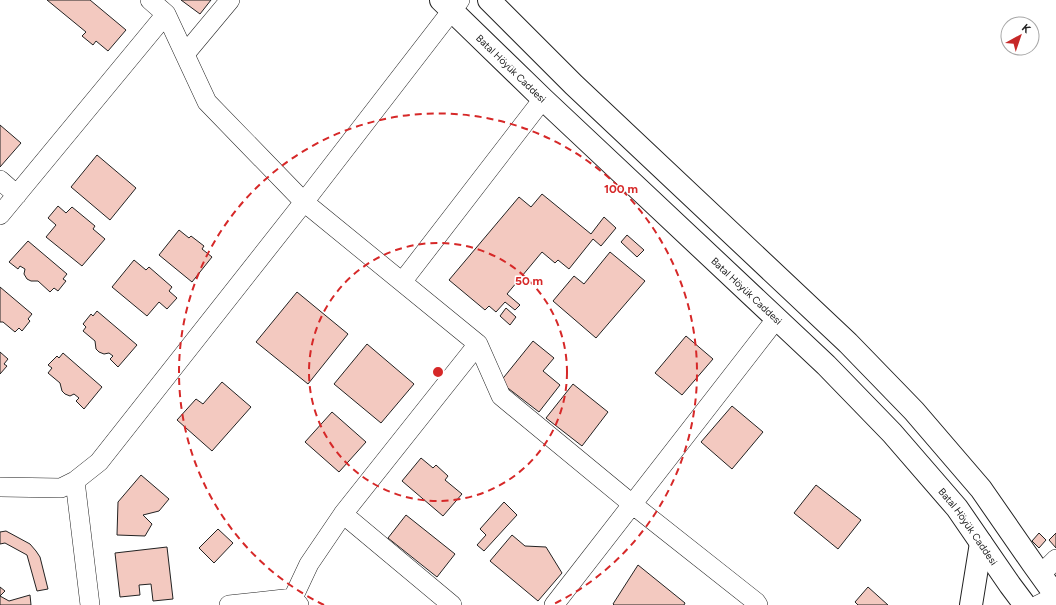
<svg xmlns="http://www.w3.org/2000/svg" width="1056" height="605" viewBox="0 0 1056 605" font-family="Figtree,sans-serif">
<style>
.building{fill:#f3c9c0;stroke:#222}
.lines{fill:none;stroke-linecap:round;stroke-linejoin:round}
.minor-casing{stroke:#222;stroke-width:20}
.major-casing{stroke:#222;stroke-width:24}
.minor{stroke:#fff;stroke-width:19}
.major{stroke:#fff;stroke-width:22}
.ring{fill:none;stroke:#d62828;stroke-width:2;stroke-dasharray:7 5}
.labels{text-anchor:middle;stroke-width:3;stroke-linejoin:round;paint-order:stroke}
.street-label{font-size:10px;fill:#222;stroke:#fff}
.centre{fill:#d62828;stroke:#fff;stroke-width:2}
.ring-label{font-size:12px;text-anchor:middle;font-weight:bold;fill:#d62828;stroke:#fff;stroke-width:3;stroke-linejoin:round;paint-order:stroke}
</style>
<rect width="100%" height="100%" fill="#fff"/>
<path class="building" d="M47 0H90L126 30 108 51 96 41 93 45 82 36 86 32Z
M181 0H211L200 14Z
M0 125 21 143 0 167Z
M97 155 136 188 110 220 71 187Z
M542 194 591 234 604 217 616 228 601 246 593 239 569 269 558 260 555 263 542 252 507 294 520 305 515 310 505 302 496 312 489 306 485 310 449 280 519 197 531 207Z
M58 206 66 213 72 207 95 226 93 229 105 239 82 266 46 237 56 225 48 218Z
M179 230 189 238 191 236 204 246 202 249 212 257 192 282 159 255Z
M627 235 644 250 637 257 621 242Z
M28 241 67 274 63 279 66 281 58 291 54 288 50 292 38 281H31L27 279 24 274 25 269 20 266 18 269 9 262Z
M610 252 645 281 596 338 553 301 574 276 584 284Z
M134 260 146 270 149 267 172 287 169 291 177 298 167 309 159 302 147 316 112 287Z
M0 287 32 314 28 319 30 321 22 331 19 328 15 332 3 322H0Z
M297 292 348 334 308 384 256 342Z
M506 308 516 317 510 325 500 316Z
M97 311 137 345 118 367 110 359 113 356 109 353 104 354 99 352 96 349 95 341 83 331 86 327 83 324 91 314 93 316Z
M686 336 713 359 682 395 655 373Z
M533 341 554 358 543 371 560 385 539 412 500 382Z
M367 344 414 384 381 423 334 384Z
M0 352 8 359 4 364 7 366 0 374Z
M63 353 102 387 84 409 76 401 79 398 74 394 70 396 65 394 62 391 60 383 48 373 52 368 48 365 57 356 59 358Z
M222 382 251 407 212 451 177 420 196 399 203 404Z
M573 384 608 412 582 446 546 418Z
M732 406 763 432 732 469 701 442Z
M332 412 366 442 339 472 305 442Z
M421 458 433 468 436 465 448 476 445 480 462 494 443 516 402 481Z
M141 475 169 499 159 511 143 515 152 524 145 536 117 535 118 502Z
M816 485 861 520 838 549 794 513Z
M504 502 517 515 484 551 477 545 486 535 480 529Z
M406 515 455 554 437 577 388 538Z
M218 529 233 543 214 563 199 548Z
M6 531 30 544 36 551 40 557 48 589 37 591 27 555 5 543 0 544V532Z
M1039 533 1046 540 1039 548 1032 541Z
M1056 533V548L1049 540Z
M512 535 525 546 546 547 562 573 538 601 490 561Z
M167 547 173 599 153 601 151 584 139 585 140 595 120 597 115 553Z
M638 565 685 603 684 605H614L613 604Z
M0 587 5 591 0 596 9 601 30 595 31 605H0Z
M868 587 888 605H858L855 602Z"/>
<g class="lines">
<defs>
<path id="minor" d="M150 0 166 14 207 102 304 202 478 344 501 396 632 504 756 602 758 605
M185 54 230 0
M0 180 17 195
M0 215 166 14
M402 282 543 99
M75 481 90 605
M0 487 61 488 75 481 99 462 304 202 460 0
M343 514 452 605
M1040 575 1056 559
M293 598 309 564 343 514 478 344
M229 605 293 598 299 605
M554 605 777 318
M1038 605 1056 596"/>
<g id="major">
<path id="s1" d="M441 0 543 99 826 365 892 433 957 508 1010 585 1025 605"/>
<path d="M489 0 574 85 848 343 914 411 981 489 1033 564 1056 596"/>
<path d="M971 605 981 543"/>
</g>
</defs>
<use href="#minor" class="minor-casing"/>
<use href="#major" class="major-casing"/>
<use href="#minor" class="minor"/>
<use href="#major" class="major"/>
</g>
<g class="ring">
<circle cx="438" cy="372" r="129"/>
<path d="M324 605A259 259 0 1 1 552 605"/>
</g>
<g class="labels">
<g class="street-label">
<text dy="4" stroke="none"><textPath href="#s1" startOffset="98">Batal Höyük Caddesi</textPath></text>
<text dy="4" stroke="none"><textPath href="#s1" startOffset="422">Batal Höyük Caddesi</textPath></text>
<text dy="4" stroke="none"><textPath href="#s1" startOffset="746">Batal Höyük Caddesi</textPath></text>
</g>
</g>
<circle cx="438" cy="372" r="6" class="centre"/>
<g class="ring-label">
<text x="621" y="193">100 m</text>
<text x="529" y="285">50 m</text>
</g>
<g transform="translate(1020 36) rotate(40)"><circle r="19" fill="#ffffff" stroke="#a7a7a7"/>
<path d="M0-3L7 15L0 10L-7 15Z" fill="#c62828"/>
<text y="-6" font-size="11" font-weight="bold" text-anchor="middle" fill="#222222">K</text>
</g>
</svg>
